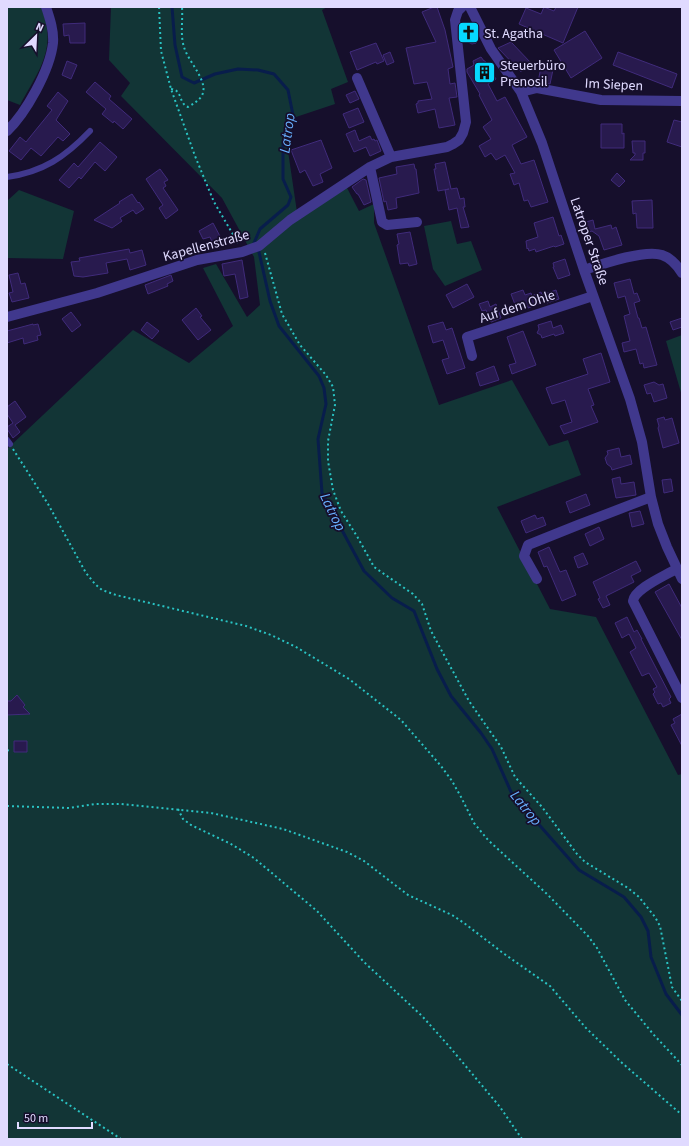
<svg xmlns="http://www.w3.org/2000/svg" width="689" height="1146" viewBox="0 0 689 1146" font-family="'Source Sans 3',sans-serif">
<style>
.green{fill:#123536}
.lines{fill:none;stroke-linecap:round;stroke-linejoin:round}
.stream{stroke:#081d4c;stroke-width:3}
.building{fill:#281a4e;stroke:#402b7b}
.path{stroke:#29c3c3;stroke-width:2;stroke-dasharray:2 3;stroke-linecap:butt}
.service{stroke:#40388d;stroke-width:6}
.minor{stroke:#40388d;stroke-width:10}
.labels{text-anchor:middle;stroke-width:3.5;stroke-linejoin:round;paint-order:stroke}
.poi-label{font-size:14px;fill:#e0daff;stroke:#160f2c;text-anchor:start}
.street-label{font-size:14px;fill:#e0daff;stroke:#160f2c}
.water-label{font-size:15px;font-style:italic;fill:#68b0ff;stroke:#160f2c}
</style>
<rect width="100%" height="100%" fill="#160f2c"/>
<path class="green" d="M7 7H41C58 48 39 70 20 105L7 100Z
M111 7H327L322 10 348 82 331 89 335 104 293 118 288 151 298 219 346 186 359 211 374 204V223L439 405 512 380 549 446 568 440 581 475 497 507 550 609 596 617 678 775 682 774V1139H7V449L133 330 189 363 233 326 203 268 216 264 247 317 260 305 254 257 222 198 121 96 130 83 109 60Z
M19 190 74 211 63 259 7 258V201Z
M451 221 457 244 471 241 482 270 445 286 433 269 424 226Z
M682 335V396L666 341Z"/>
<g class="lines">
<path class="stream" d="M172 7 175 45 182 77 194 83 215 74 238 69 258 70 274 74 288 90 293 115 283 144V179L291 197 288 205 260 229 254 243 259 252 270 301 279 326 319 376 324 388 326 404 318 439 322 493 364 571 392 598 414 611 437 669 451 696 481 733 492 749 512 794 579 870 624 897 641 917 648 931 651 957 666 994 682 1015"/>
</g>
<path class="building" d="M434 7H437L445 30 453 67 448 69 450 84 455 83 457 97 449 98 455 125 439 128 435 109 418 113 416 104 418 103V101L432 99 427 82 414 84 406 48 436 42 422 12Z
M544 7 554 11 556 7H578L563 43 519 24 526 8 541 14Z
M85 23V43H70L69 35 64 36 63 24Z
M471 24 478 38 476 43 472 44 468 42 463 34V29Z
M585 31 602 58 571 78 554 50Z
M511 42 531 63 521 72 498 48Z
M376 43 384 61 377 64 376 62 357 70 350 52Z
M390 52 394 62 387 65 383 55Z
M618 52 677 74 672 88 613 65Z
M481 57 484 61H485L496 79 488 84 497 101 505 97 527 137 512 145 521 164 534 160 548 202 531 207 528 200 524 201 519 183 514 185 510 174 515 173 505 155 496 160 491 153 485 157 479 146 491 139 483 127 492 120 479 95 480 94 467 72V69L474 65 473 61Z
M67 61 77 65 71 79 62 75Z
M542 62 554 65 550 84 538 82Z
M95 82 111 96 109 99 132 119 123 129 114 121 113 123 102 114 106 109 86 92Z
M355 91 359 99 350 103 346 95Z
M58 92 68 101 56 120 70 134 63 141 58 137 41 156 31 148 21 160 9 151 20 137 26 142 52 110 47 106Z
M358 108 364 122 349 128 343 114Z
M674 120 682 122V147L667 142Z
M601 124H622V134L624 133V148H601Z
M355 130 359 141 370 136 372 140 374 139 375 141 377 140 381 151 370 156 366 147 354 152 346 134Z
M321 140 332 168 320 174 323 182 313 186 305 170 300 173 291 150Z
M632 141H645V153H643V160H630L635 155V153H633Z
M100 142 117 157 105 171 95 162 81 179 79 177 69 188 59 180 74 163 78 167Z
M445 162 451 189 457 188 460 199 464 198 465 207H463L469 227 461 228 457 208 449 210 445 190 449 189 438 191 434 169H436L435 164Z
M414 164 415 169H416L419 193 396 198 397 208 388 210 386 201 384 202 379 178 397 174 396 167Z
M160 169 168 180 164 182 166 186 163 188 178 210 166 219 159 208 163 205 146 179Z
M617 173 625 181 619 187 611 180Z
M363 179 366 180 371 202 364 205 358 194H357L352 187Z
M132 194 138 203 139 202 144 209 136 214 133 210 120 218 122 221 112 228 94 220 120 203 119 202Z
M652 200 653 228H637L636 213 633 214 632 201Z
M553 217 559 236 561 235 564 244 555 247 554 246 536 252 535 249 529 251 528 248 527 249 526 241 538 237 534 223Z
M593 220 595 229 611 225 612 229 616 227 622 245 604 250 599 236 592 231 582 234 579 224Z
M213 223 222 240 213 244 210 237 203 239 199 231Z
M410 232 417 264 409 266 408 263 400 264 397 245 399 244 397 234Z
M129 249 130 253 142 250 146 265 130 270 127 259 106 263 108 273 83 277 74 276 71 262 80 261 79 258Z
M565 259 570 275 558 279 553 267H554L553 263Z
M242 260 248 297 240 299 235 274 224 276 222 264Z
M18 273 21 284 25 283 29 298 12 302 9 293 13 292 9 275Z
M171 275 173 281 167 284 168 286 148 294 145 285Z
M630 279 634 294 637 293 640 301 634 303 638 318H639L642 328 646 327 657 365 644 368 643 363 640 364 636 349 624 352 622 343 630 341 624 316 630 314 625 296 618 298 614 283Z
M467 284 474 297 453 308 446 295Z
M523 290 525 295 531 293 532 296 541 292 542 295 556 290 559 299 547 303V301L528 308 527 306 517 310 511 294Z
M488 301 490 307 496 304 501 318 491 322 486 310 482 311 479 304Z
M196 308 202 316 200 317 211 330 198 340 182 320Z
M71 312 81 325 72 332 62 319Z
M682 318V327L673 330 670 322Z
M551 321 553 328 561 325 564 333 555 336 554 334 542 338 541 335 537 333 539 329 538 325Z
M147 322 159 331 152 339 141 330Z
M443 322 446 330 452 328 465 368 447 374 442 360 449 358 443 340 433 343 428 326Z
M33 324V325L38 324 41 335 37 336 38 340 24 344 23 338 7 343V331Z
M523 331 536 365 512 374 509 365 516 363 507 337Z
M601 353 610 382 588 389 594 405 591 406 598 422 564 434 560 426 572 422 565 400 552 404 546 388 588 374 583 359Z
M494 366 499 380 480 386 476 373Z
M654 382 659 385 663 384 667 398 654 402 651 393 647 394 644 385Z
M15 401 26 417 15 425 20 432 13 438 7 429V427L13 423 7 414V407Z
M664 417 665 420 672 418 679 443 663 448 658 428 659 426 657 419Z
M619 448 621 457 630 455 632 464 612 470 611 467 607 464 605 458 608 454 607 451Z
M620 477 621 484 634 482 636 495 616 498 612 479Z
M671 479 673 491 664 493 662 480Z
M586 494 590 505 570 513 566 502Z
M640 511 644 524 632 527 629 513Z
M535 515 537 519 543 517 546 525 526 533 521 521Z
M599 527 604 539 590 546 585 534Z
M549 547 560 572 566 570 576 595 562 601 547 566 544 567 538 552Z
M583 553 588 564 578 568 574 557Z
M636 561 641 571 631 576 634 582 606 596 610 605 603 608 598 599 600 598 593 582Z
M669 584 682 608V640L655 592Z
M627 617 634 632 637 630 642 639H641L671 697 669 699 671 703 663 707 661 703 658 704 653 694 655 692 653 689 657 687 649 673 642 676 630 652 636 648 629 634 622 638 615 623Z
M17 695 25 705 23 707 30 714 7 715V701H11Z
M682 714V746L671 725 675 723 673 719Z
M14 741H27V752H14Z"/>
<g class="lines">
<path class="path" d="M159 7 161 51 171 89 195 156 214 202 238 243
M171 89C183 90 178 103 188 107 193 104 197 102 201 97 211 83 188 62 184 47 180 35 183 20 182 7
M265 253 282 314 300 345 326 375 333 387 335 405 328 441V461L333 490 341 511 358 538 374 567 413 594 422 604 431 631 469 701 501 747 515 777 542 807 577 854 585 862 628 888 639 897 655 917 660 926 672 987 682 1001
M13 449 48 504 86 573 95 584 102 590 116 595 246 626 271 635 296 647 349 679 401 720 441 766 452 781 461 797 474 823 488 840 547 894 588 936 597 948 625 1000 654 1035 682 1065
M7 750 10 751
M7 806 69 808 95 804H121L211 813 283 829 347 852 364 861 408 895 452 915 464 923 503 953 550 986 585 1027 621 1062 682 1115
M178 809 183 819 191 825 231 844 254 858 317 911 364 962 422 1016 448 1045 500 1107 522 1139
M7 1064 121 1139"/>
<path class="service" d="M7 177C43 172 65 157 90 131
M7 440 10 444"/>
<path class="minor" d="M470 7 491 49 521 92 542 143 584 270 630 399 642 442 651 497 658 524 667 547 682 579
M357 78 391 157
M521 92 537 88 601 100 682 101
M7 131C26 113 50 70 53 43 54 31 50 19 46 7
M370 167 382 222 387 225 417 222
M584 270C602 264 645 249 662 255 671 258 677 265 682 273
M7 317 97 293 197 260 242 252 259 246 290 220 370 167 391 157 447 147 453 144 459 140 463 133 466 122 455 20 458 11 462 7
M472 356 467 337 593 296
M676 569C665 576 635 588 633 601L682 698
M537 579 524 556 528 545 578 525 651 497"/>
</g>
<defs>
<symbol id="church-square" viewBox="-11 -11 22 22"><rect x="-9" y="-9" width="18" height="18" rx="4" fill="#06d8ff" stroke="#160f2c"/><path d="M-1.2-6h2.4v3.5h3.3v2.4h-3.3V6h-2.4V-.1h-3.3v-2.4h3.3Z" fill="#111"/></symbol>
<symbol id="building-square" viewBox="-11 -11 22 22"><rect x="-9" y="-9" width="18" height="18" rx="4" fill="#06d8ff" stroke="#160f2c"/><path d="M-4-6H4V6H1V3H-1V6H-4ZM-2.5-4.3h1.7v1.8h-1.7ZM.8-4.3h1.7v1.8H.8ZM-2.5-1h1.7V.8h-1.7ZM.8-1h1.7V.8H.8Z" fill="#111"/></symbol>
</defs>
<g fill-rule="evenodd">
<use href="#church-square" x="456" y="20" width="25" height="25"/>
<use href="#building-square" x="472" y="60" width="25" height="25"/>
</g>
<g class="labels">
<g class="poi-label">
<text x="484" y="38">St. Agatha</text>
<text x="500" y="70">Steuerbüro<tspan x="500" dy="16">Prenosil</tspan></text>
</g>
<g class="street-label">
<text transform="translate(614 84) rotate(3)" y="5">Im Siepen</text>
<text transform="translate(590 241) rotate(71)" y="5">Latroper Straße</text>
<text transform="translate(206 245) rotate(-15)" y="5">Kapellenstraße</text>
<text transform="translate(517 306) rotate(-18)" y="5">Auf dem Ohle</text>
</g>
<g class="water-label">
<text transform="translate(287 133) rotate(-82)" y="5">Latrop</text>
<text transform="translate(333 512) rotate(64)" y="5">Latrop</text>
<text transform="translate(526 808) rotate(51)" y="5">Latrop</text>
</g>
</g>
<rect width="689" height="1146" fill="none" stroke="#e0daff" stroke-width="16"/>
<g transform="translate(36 36) rotate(24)" stroke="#160f2c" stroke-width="3" paint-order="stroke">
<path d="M0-3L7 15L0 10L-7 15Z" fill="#e0daff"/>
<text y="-6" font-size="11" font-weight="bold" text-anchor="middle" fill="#e0daff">N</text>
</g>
<path d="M18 1122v6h74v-6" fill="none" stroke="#e0daff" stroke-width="2"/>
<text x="24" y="1122" font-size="12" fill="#e0daff" stroke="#160f2c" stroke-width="3" paint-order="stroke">50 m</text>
</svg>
